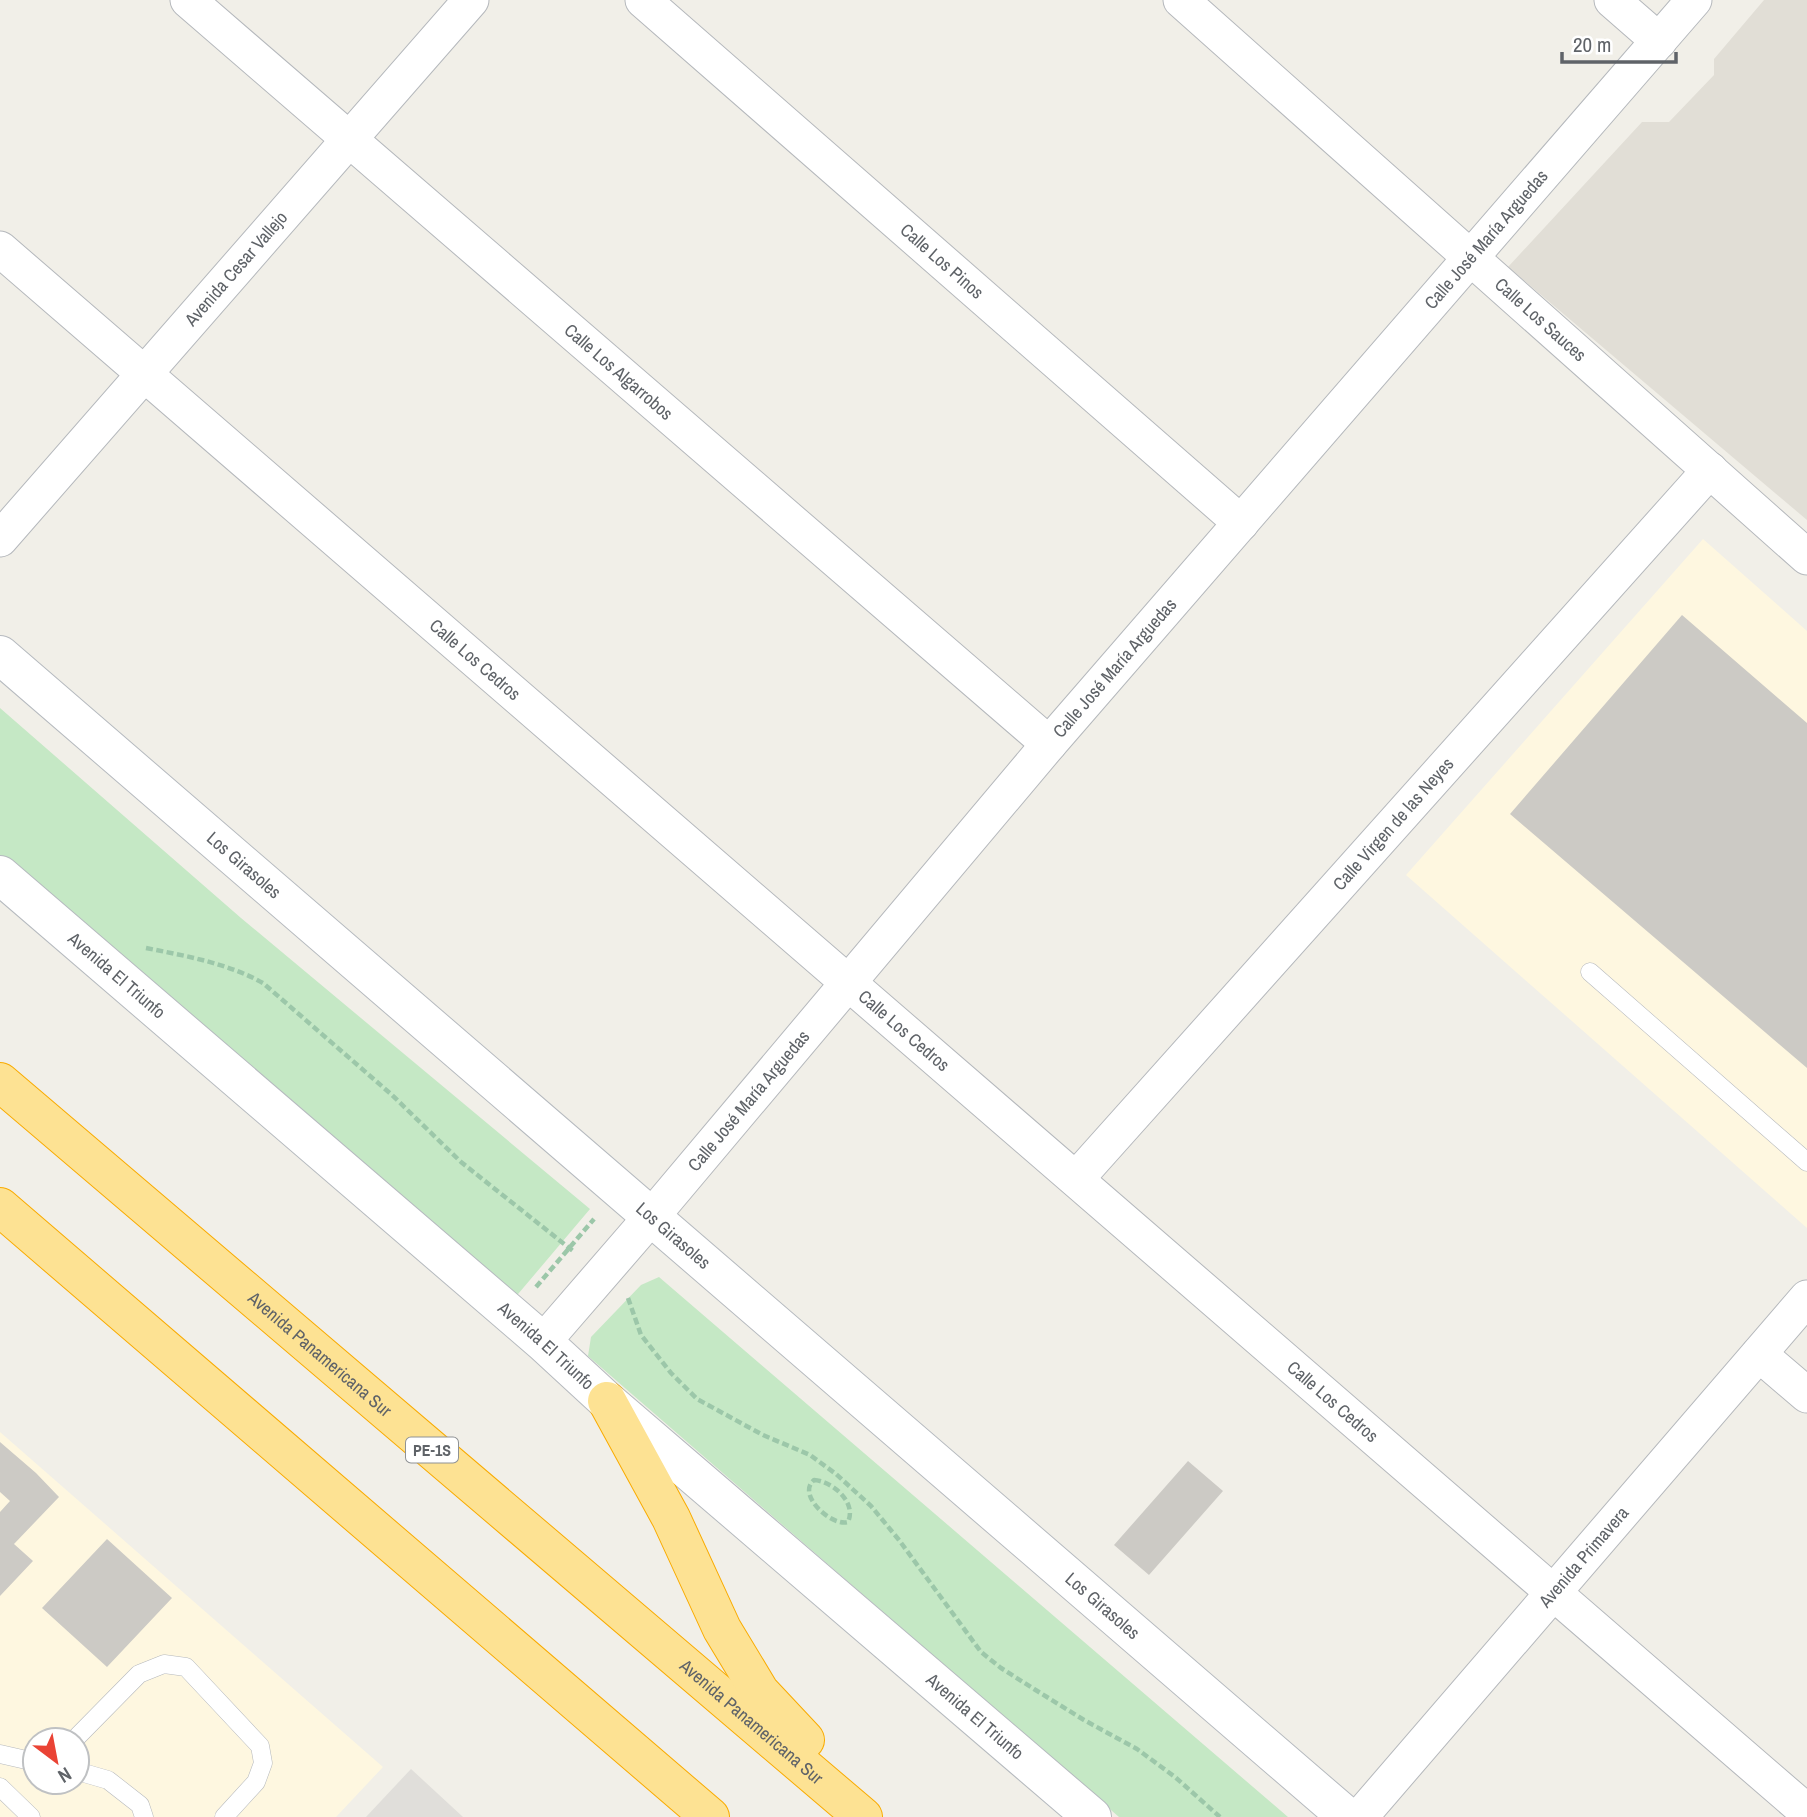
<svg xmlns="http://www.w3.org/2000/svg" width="1807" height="1817" viewBox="0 0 1807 1817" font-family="'Archivo Narrow',sans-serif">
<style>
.commercial{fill:#fef7e0;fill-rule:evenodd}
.industrial{fill:#e0deda}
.education{fill:#e1ded6}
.green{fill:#c5e8c5}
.building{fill:#cccac5}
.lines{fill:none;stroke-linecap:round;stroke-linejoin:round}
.lane-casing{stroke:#b5b8bc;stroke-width:19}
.street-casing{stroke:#b5b8bc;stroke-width:37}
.secondary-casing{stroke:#b6babf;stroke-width:40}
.highway-casing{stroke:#f9ab00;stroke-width:40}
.path{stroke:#9cc7a9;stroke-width:4.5;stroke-dasharray:7 3.5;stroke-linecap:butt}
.lane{stroke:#fff;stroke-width:18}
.street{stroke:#fff;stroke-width:35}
.secondary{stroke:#fff;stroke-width:38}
.highway{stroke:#fde293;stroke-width:38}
.labels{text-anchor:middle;stroke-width:5;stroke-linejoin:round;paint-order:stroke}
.shield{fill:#fff;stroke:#8f9295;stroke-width:2}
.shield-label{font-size:16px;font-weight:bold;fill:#5f6368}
.street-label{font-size:18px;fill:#5f6368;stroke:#fff}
</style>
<rect width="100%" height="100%" fill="#f1efe8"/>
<path class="commercial" d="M1703 539 1807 631V1228L1406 875Z
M0 1432 383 1767 336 1817H0ZM35 1740H77V1782H35Z"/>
<path class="industrial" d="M411 1769 463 1817H366Z"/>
<path class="education" d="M1764 0H1807V520L1508 267 1642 122H1669L1714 75V59Z"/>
<path class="green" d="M0 708 241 918 590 1209 513 1300 0 860Z
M659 1277 1288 1817H1119L588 1356 591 1337 641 1285Z"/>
<path class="building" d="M1682 615 1807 723V1068L1510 814Z
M0 1442 36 1473 59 1497 14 1544 33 1561 0 1596V1512L10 1501 0 1492Z
M1188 1461 1223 1491 1149 1575 1114 1545Z
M107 1539 172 1598 107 1667 42 1608Z"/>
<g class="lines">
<defs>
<path id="lane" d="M1590 972 1807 1162
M74 1740 139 1674 164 1664 186 1667 260 1746 263 1763 256 1782 224 1817
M0 1754 35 1762
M77 1771 108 1780 140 1805 144 1817
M0 1787 31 1817"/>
<g id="street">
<path id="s1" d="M188 0 1049 744"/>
<path id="s2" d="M643 0 1241 523"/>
<path id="s3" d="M1181 0 1807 557"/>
<path d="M1612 0 1659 41"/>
<path id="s4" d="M0 249 1807 1812"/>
<path id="s5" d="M0 539 471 0"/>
<path id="s6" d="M1076 1179 1710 470"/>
<path id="s7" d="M543 1342 652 1216 1049 744 1694 0"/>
<path d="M1759 1354 1807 1395"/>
<path id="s8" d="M1360 1817 1807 1298"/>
</g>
<g id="secondary">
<path id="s9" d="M0 655 1347 1817"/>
<path id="s10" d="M0 875 543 1342 607 1401 1092 1817"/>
</g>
<g id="highway">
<path id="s11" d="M0 1082 863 1817"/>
<path d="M0 1207 710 1817"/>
<path d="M607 1401 671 1518 722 1629 760 1692 805 1740"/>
</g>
</defs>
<use href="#lane" class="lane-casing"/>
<use href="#street" class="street-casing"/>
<use href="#secondary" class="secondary-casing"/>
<use href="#highway" class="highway-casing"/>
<path class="path" d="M146 948C186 956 227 963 263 983L392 1095 461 1162 573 1251
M536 1287 594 1219
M628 1298 641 1335 671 1373 697 1399 763 1435 810 1455 836 1474 871 1506 899 1540 981 1652 1001 1668 1034 1689 1084 1720 1137 1749 1175 1777 1220 1817
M814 1480C832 1481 857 1502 848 1522 832 1527 796 1495 814 1480Z"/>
<use href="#lane" class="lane"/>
<use href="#street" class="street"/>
<use href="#secondary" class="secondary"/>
<use href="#highway" class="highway"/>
</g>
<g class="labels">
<rect class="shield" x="406" y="1437.5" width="52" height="25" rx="5"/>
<g class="shield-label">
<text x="432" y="1456">PE-1S</text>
</g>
<g class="street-label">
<text dy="6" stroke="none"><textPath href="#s7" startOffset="1451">Calle José María Arguedas</textPath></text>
<text dy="6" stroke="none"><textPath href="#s2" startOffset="397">Calle Los Pinos</textPath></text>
<text dy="6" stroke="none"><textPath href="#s5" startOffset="359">Avenida Cesar Vallejo</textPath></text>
<text dy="6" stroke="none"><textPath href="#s3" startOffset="481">Calle Los Sauces</textPath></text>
<text dy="6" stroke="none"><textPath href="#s1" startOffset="569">Calle Los Algarrobos</textPath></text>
<text dy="6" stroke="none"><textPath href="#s4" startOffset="628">Calle Los Cedros</textPath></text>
<text dy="6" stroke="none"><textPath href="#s7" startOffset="884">Calle José María Arguedas</textPath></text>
<text dy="6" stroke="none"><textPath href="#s6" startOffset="476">Calle Virgen de las Neyes</textPath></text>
<text dy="6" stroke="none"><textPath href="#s9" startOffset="322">Los Girasoles</textPath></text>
<text dy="6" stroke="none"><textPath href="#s10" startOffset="154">Avenida El Triunfo</textPath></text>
<text dy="6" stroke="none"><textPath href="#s4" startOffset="1195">Calle Los Cedros</textPath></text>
<text dy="6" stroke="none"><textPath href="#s7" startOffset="317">Calle José María Arguedas</textPath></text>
<text dy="6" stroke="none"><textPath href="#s9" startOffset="889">Los Girasoles</textPath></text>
<text dy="6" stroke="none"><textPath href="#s10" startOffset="721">Avenida El Triunfo</textPath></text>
<text dy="6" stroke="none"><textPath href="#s11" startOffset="420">Avenida Panamericana Sur</textPath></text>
<text dy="6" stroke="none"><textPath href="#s4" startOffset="1762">Calle Los Cedros</textPath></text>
<text dy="6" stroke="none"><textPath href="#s8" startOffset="343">Avenida Primavera</textPath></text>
<text dy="6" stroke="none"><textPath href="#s9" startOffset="1456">Los Girasoles</textPath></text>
<text dy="6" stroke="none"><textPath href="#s10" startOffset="1288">Avenida El Triunfo</textPath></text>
<text dy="6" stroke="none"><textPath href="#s11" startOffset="987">Avenida Panamericana Sur</textPath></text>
</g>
</g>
<g transform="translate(56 1761) rotate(148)"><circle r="33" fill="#ffffff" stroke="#bfc1c3" stroke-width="2"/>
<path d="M0-5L12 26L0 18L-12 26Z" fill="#ea4335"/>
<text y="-10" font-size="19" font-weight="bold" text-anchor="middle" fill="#5f6368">N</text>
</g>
<path d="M1562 52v10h114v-10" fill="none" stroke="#5f6368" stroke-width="3.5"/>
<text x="1573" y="52" font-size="21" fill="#5f6368" stroke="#ffffff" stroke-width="5" paint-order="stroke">20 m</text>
</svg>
